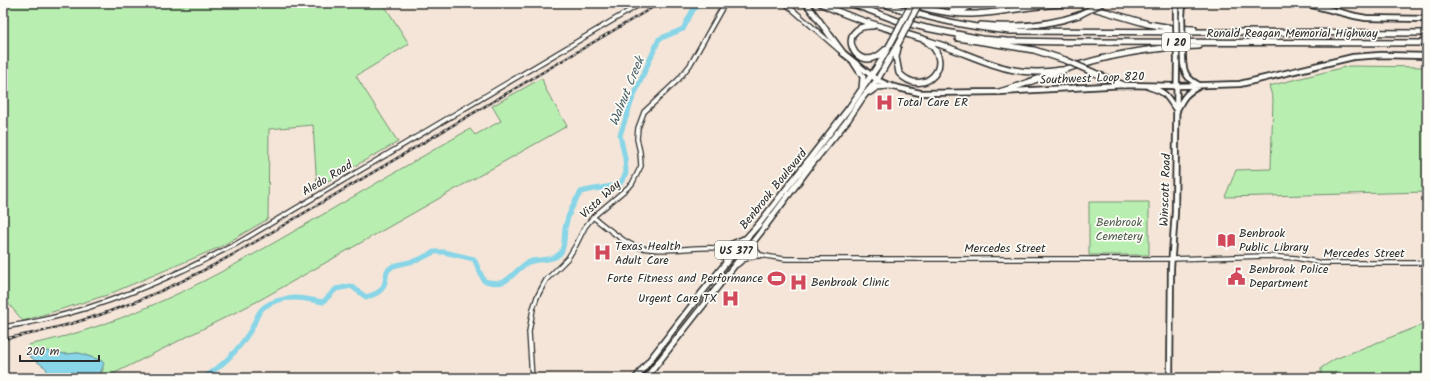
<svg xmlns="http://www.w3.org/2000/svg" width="1430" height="381" viewBox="0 0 1430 381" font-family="Kalam,sans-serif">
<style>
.green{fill:#b8efb1;stroke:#728d6e}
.water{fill:#88d5e7;stroke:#63919c}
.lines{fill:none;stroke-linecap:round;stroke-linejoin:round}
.river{stroke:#88d5e7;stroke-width:5}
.minor-casing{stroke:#2b2b2b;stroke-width:6}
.major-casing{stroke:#2b2b2b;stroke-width:8}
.highway-casing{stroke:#2b2b2b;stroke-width:8}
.minor{stroke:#fdfcf7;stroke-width:3.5}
.major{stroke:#fdfcf7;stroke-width:4.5}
.highway{stroke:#fdfcf7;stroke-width:5}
.rail-casing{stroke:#2b2b2b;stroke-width:2.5}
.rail{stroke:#fdfcf7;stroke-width:1;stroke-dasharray:3;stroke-linecap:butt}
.major-bridge-casing{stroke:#2b2b2b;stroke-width:8;stroke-linecap:butt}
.highway-bridge-casing{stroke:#2b2b2b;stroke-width:8;stroke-linecap:butt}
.major-bridge{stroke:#fdfcf7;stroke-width:4.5}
.highway-bridge{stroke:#fdfcf7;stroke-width:5}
.labels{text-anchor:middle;stroke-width:3.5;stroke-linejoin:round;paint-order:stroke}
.shield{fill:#fdfcf7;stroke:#6a6a68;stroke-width:1}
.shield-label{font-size:11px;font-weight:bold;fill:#2b2b2b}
.street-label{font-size:12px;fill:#2b2b2b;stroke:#fdfcf7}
.poi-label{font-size:12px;fill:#2b2b2b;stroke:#fdfcf7;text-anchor:start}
.park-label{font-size:12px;fill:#4e5c4c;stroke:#fdfcf7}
.water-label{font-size:13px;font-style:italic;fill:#475e63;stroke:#fdfcf7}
</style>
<rect width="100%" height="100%" fill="#f4e5d8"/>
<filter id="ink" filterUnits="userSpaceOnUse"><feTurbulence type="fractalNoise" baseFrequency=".025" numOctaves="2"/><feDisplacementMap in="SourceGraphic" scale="8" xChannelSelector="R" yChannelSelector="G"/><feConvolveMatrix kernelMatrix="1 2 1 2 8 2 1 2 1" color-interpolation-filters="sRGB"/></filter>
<g filter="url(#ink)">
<path class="green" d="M3 3H383L409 44 356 76 398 142 317 187 313 125 269 129 268 219 220 247 107 295 23 321 3 297Z
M1349 66 1427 67V192L1225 197 1236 170 1271 169 1273 99 1269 86Z
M542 78 545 88 567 126 258 301 105 378H98L103 370 102 361 79 353 66 354 46 351 31 354 28 345C132 324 219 275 310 222 363 191 416 160 470 129L475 135 501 121 492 106Z
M1089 202H1149V255H1089Z
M1427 287V318L1421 289Z
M1427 323V378H1321V368L1335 359Z"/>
<path class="water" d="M46 351 66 354 79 353 102 361 104 364 98 378H39L48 375 46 368 29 356 31 354Z"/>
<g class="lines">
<path class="river" d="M203 378C223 366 240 348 252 328 255 322 258 311 264 307 282 294 303 298 323 302L336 289 351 286 366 297C383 293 385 287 387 271L393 266 418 260 434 252H444L474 259 484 281C490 282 497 284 503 282 512 279 520 264 532 261 541 259 555 261 561 252 565 246 564 236 565 228 568 215 573 203 581 192 594 188 607 188 620 184L626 173 625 158 620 135 632 100 659 39 683 29 693 10 701 3"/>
<defs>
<path id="minor" d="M785 3 839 50
M593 217C603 225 614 234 625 241 649 257 689 246 716 248 740 249 763 257 786 259H1171L1266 256 1296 258 1322 263H1427
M3 327C63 319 123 298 179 272 198 264 217 253 236 244L642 3
M532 378 529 332 533 309 537 297 546 280 568 258 576 245 585 227 593 217 632 184 641 166 640 152 637 139 638 128 644 112 678 80 690 65 725 3"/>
<path id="major" d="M1304 3 1355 16 1366 18 1427 19
M1182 16 1183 3
M1176 17V3
M843 53 877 80 890 86 920 93 999 92 1124 85 1177 86 1240 84 1353 57 1381 55 1427 56
M1183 59C1183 72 1187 79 1199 85
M1149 87C1167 92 1167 97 1177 111
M1178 108C1183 98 1187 92 1198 87
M1170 378 1171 268 1175 212 1177 60"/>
<path id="highway" d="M806 3 843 53
M820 3C855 21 895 30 932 42 981 57 1007 79 1061 70
M850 3 898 21 926 28 982 39 1007 41 1067 42 1427 43
M881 3C923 17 965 27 1010 31L1427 33
M908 3C928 9 950 15 972 14 1008 13 1043 2 1079 4
M1076 3 1148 24 1172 28 1194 29
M952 11 963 10 974 3
M981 25C1014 28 1047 26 1079 15
M873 26C833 24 855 80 885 50
M958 38 1034 50 1065 60
M898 48 896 57 899 73C924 100 957 63 927 42
M854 63 863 77 862 89
M1097 74 1124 85
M870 92 877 87 890 86
M999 92C1021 86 1041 77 1063 70 1107 55 1153 47 1199 46
M753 242 754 249 759 255
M719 248 728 246 744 239
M721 248 725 254 726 263
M737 264 743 259 757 255
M636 378 700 295 742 243 759 224 849 108 879 64 892 41
M646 378 760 233 811 165 847 121 863 97 877 80 899 42"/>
</defs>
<use href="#minor" class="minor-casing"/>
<use href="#major" class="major-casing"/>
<use href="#highway" class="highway-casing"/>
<use href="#minor" class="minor"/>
<use href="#major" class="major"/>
<use href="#highway" class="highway"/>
<defs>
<path id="rail" d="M3 339C95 324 175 289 255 242L660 3"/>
</defs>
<use href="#rail" class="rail-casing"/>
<use href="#rail" class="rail"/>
<defs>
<path id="major-bridge" d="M1182 16 1183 59
M1176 17 1177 60"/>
<path id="highway-bridge" d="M1079 15 1102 3
M892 41 912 3
M899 42 919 3
M1065 60 1097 74"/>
</defs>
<use href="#major-bridge" class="major-bridge-casing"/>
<use href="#highway-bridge" class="highway-bridge-casing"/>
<use href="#major-bridge" class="major-bridge"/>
<use href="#highway-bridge" class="highway-bridge"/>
</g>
</g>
<defs>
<symbol id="hospital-bare" viewBox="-9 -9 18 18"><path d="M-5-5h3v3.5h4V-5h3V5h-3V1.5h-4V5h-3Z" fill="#d1495b" stroke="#fdfcf7" stroke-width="2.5" paint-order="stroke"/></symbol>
<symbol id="library-bare" viewBox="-9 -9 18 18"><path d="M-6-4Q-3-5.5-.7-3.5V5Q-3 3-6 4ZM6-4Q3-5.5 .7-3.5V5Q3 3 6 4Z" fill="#d1495b" stroke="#fdfcf7" stroke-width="2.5" paint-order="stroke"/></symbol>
<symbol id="civic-bare" viewBox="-9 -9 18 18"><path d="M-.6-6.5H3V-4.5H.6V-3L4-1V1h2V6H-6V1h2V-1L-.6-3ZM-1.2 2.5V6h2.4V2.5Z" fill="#d1495b" stroke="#fdfcf7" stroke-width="2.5" paint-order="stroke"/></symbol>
<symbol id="stadium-bare" viewBox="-9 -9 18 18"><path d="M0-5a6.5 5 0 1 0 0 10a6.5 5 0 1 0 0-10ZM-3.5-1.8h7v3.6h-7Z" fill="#d1495b" stroke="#fdfcf7" stroke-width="2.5" paint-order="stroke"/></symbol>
</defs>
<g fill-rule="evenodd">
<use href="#hospital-bare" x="872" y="90" width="25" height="25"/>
<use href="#library-bare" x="1214" y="228" width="25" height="25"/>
<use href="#hospital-bare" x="590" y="240" width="25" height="25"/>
<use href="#civic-bare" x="1224" y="264" width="25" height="25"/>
<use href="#stadium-bare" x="764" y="266" width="25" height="25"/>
<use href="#hospital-bare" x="786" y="270" width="25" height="25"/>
<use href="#hospital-bare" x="718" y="286" width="25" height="25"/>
</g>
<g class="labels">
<g class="shield">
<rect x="1162" y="33" width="28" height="18" rx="3"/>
<rect x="715" y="241" width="42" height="18" rx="3"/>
</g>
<g class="shield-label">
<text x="1176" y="46">I 20</text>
<text x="736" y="254">US 377</text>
</g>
<g class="street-label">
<text x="1292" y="37">Ronald Reagan Memorial Highway</text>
<text transform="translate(1092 78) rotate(-2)" y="4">Southwest Loop 820</text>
<text transform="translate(327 178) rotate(-31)" y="4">Aledo Road</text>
<text transform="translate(773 189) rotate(-51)" y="4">Benbrook Boulevard</text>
<text transform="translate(1165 190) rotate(-88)" y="4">Winscott Road</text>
<text transform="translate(600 199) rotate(-43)" y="4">Vista Way</text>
<text x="1005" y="252">Mercedes Street</text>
<text x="1364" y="257">Mercedes Street</text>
</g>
<g class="poi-label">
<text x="897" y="106">Total Care ER</text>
<text x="1239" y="237">Benbrook<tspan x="1239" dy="14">Public Library</tspan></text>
<text x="615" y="250">Texas Health<tspan x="615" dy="14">Adult Care</tspan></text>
<text x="1249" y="273">Benbrook Police<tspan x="1249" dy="14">Department</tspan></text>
<text x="763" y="282" text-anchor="end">Forte Fitness and Performance</text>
<text x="811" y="286">Benbrook Clinic</text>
<text x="717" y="302" text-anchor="end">Urgent Care TX</text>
</g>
<g class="park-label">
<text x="1119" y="226">Benbrook<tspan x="1119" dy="14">Cemetery</tspan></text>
</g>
<g class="water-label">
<text transform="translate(626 91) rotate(-68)" y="5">Walnut Creek</text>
</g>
</g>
<rect width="1430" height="381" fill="none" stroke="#fdfcf7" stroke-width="16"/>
<rect x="8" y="8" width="1414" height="365" fill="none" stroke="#2b2b2b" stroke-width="1.5" filter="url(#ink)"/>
<path d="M20 355v6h79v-6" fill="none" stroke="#2b2b2b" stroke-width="2"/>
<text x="26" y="355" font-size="12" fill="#2b2b2b" stroke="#fdfcf7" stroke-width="3" paint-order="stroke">200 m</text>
</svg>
